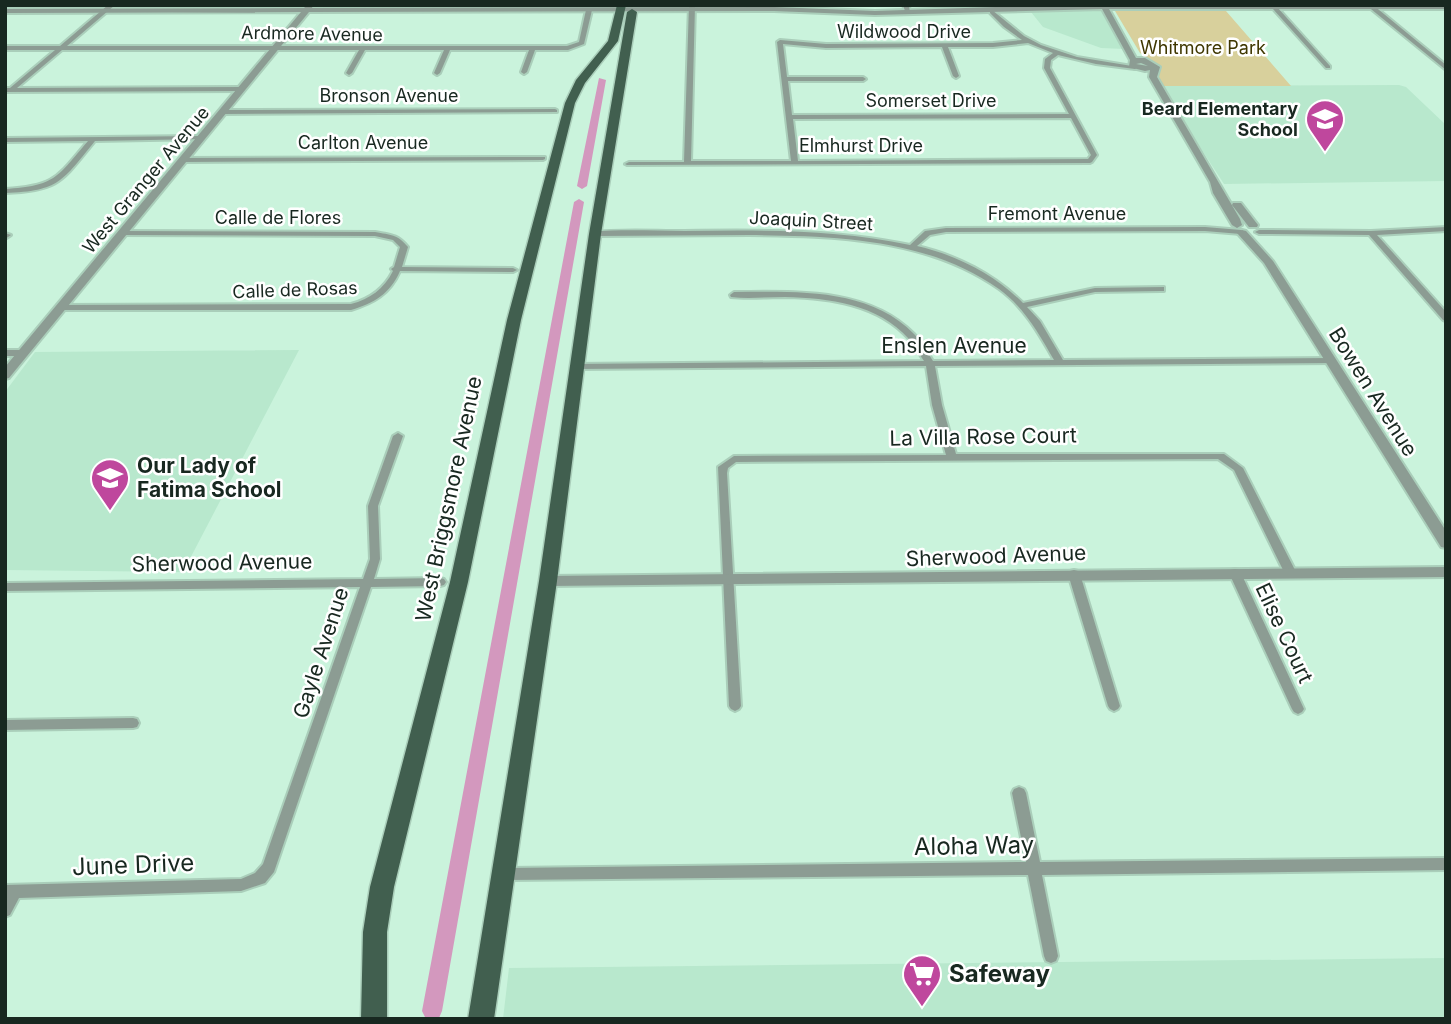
<svg xmlns="http://www.w3.org/2000/svg" width="1451" height="1024" viewBox="0 0 1451 1024" font-family="Inter,sans-serif">
<style>
.built{fill:#b8e8cd}
.green{fill:#d8d09c}
.lines{fill:none;stroke-linecap:round;stroke-linejoin:round}
.canal{fill:#d398be;fill-rule:evenodd}
.minor-casing{stroke:#aaceba;stroke-width:4}
.tertiary-casing{stroke:#aaceba;stroke-width:4}
.primary-casing{stroke:#aaceba;stroke-width:3}
.minor{fill:#8c9c93;fill-rule:evenodd}
.tertiary{fill:#8c9c93;fill-rule:evenodd}
.primary{fill:#415f4f;fill-rule:evenodd}
.labels{text-anchor:middle;stroke-width:5;stroke-linejoin:round;paint-order:stroke}
.far-street-label{font-size:18px;fill:#182820;stroke:#fff}
.far-park-label{font-size:18px;fill:#3f3701;stroke:#fff}
.far-poi-label{font-size:18px;font-weight:bold;fill:#182820;stroke:#fff;text-anchor:end}
.street-label{font-size:21px;fill:#182820;stroke:#fff}
.poi-label{font-size:21px;font-weight:bold;fill:#182820;stroke:#fff;text-anchor:start}
.near-street-label{font-size:24px;fill:#182820;stroke:#fff}
.near-poi-label{font-size:24px;font-weight:bold;fill:#182820;stroke:#fff;text-anchor:start}
</style>
<rect width="100%" height="100%" fill="#caf3dc"/>
<path class="built" d="M1100 8 1125 49 1101 48 1043 27 1031 12Z
M1399 85 1406 87 1446 125V181L1224 184 1160 86Z
M299 350 183 572 5 570V392L35 352Z
M1446 958V1019H503L509 968Z"/>
<path class="green" d="M1115 11H1226L1291 86H1162L1155 73 1160 66 1140 53Z"/>
<g class="lines">
<path class="canal" d="M599 78 606 80 587 186 582 189 577 186Z
M579 199 584 202 442 1011 439 1018 426 1019 422 1011 574 202Z"/>
<defs>
<path id="minor" d="M108 5H115L67 46H567L579 42 586 10 589 8 592 10 584 44 568 50H535L527 72 524 74 521 72 529 50H450L440 73 437 75 434 73 444 50H365L352 73 349 75 346 73 359 50H62L17 88 242 87 245 89 242 91 5 92V88H10L55 50H5V46H60Z
M689 5H695L691 161H791L777 42 780 40 826 44 993 43 1022 40 1004 27 990 13V11L992 10 1024 36 1041 45 1077 57 1138 67 1135 69 1096 64 1058 55 1051 60 1050 68 1097 155 1092 162 1090 163 627 165 625 164 629 162H684ZM1028 43 1053 53 1045 59 1044 68 1069 114 792 115 788 81H863L866 79 863 77H787L783 44 826 48 942 47 953 76 956 78 959 76 948 47H993ZM1071 118 1091 155 1088 159 798 161 793 119Z
M903 5H909L910 14H906Z
M1366 5H1373L1446 65V70Z
M1273 7H1277L1330 66V68H1326L1273 9Z
M555 109 557 110V112L223 114 220 112 223 110Z
M201 136 204 138 203 139 95 141C62 181 60 191 5 193V189C56 186 57 177 88 141L5 142V138Z
M545 157V159L543 160 183 162 180 160 183 158Z
M1205 227 1241 230 1245 232 1241 234 1205 231 946 232 930 235 917 246C957 255 995 275 1023 303L1095 288 1164 287V291H1161L1095 292 1027 307 1040 321 1063 360 1331 358 1334 359 1335 361 1334 363 935 366 942 405 956 454H1224L1243 468 1296 572 1294 575H1286L1284 572 1234 470 1218 459 736 462 728 468 727 473 741 706 739 709 735 711 731 709 729 706 718 467 734 456 946 455 932 405 926 366 576 369 573 368 571 366 573 364 924 361C919 354 915 345 909 339 878 304 829 298 785 297 767 297 748 299 731 297L730 295 734 292C795 292 868 287 914 334 922 342 927 352 933 361L1054 360C1039 334 1024 307 999 289 927 238 835 236 749 235 698 235 646 236 595 236H592V232C622 229 654 231 684 231 760 230 835 229 910 245L925 231 946 228Z
M1446 227V231L1377 235 1446 312V321L1443 320 1369 235 1259 234 1255 232 1259 230 1371 231Z
M120 231 375 232C391 235 397 234 408 247L402 267 513 268 517 270 513 272 400 271C390 294 374 303 351 310H57L56 308 60 305 351 304C370 299 384 289 393 271L391 269 394 267 400 247 393 240 375 236 123 235 119 233Z
M5 233 11 235 5 239Z
M5 350H23L27 353 23 356H5Z
M398 433 403 436 378 506 380 559 374 579 440 578 444 579 446 582 444 585 440 586 371 587 274 872 265 883 241 891 19 898 10 915 5 917V885L241 879 255 873 263 864 360 587 5 591V583L363 579 370 559 368 506 393 436Z
M1235 569 1239 570 1241 573 1304 709 1302 712 1298 714 1294 712 1292 709 1229 573 1231 570Z
M1074 570 1078 571 1080 574 1120 706 1118 709 1114 711 1110 709 1108 706 1068 574 1070 571Z
M133 718 137 719 139 723 137 727 133 728 5 730V720Z
M1019 787 1024 789 1026 793 1040 862 1446 858V870L1042 875 1058 956 1056 961 1051 963 1046 961 1044 956 1028 875 502 880 497 878 495 874 497 870 502 868 1026 862 1012 793 1014 789Z"/>
<path id="tertiary" d="M307 5H313L312 8 774 7 875 11 1054 5H1446V9H1109L1136 58H1145L1160 67 1157 77 1240 219 1242 225 1237 228 1232 225 1213 193 1210 182 1149 77 1150 70 1145 71 1129 67 1130 60 1102 9 875 15 774 11 309 12 9 378 5 379V367L301 12 5 13V9L304 8ZM1141 63 1148 66 1136 64Z
M1233 203H1241L1258 225 1257 227H1249L1232 205Z
M1242 230 1246 231 1273 261 1446 531V548L1441 547 1264 263 1237 233Z
M1446 567V577L548 586 543 585 541 581 543 577 548 576Z"/>
<path id="primary" d="M617 5H626L618 41 585 83 575 103 521 320 468 582 394 887 387 932V1019H361L363 932 370 887 450 582 507 320 565 103 576 80 608 41Z
M632 9 637 12 601 234 557 581 494 1019H468L539 581 589 234 627 12Z"/>
</defs>
<use href="#minor" class="minor-casing"/>
<use href="#tertiary" class="tertiary-casing"/>
<use href="#primary" class="primary-casing"/>
<use href="#minor" class="minor"/>
<use href="#tertiary" class="tertiary"/>
<use href="#primary" class="primary"/>
</g>
<defs>
<symbol id="school-pin" viewBox="-11 -11 22 30"><path d="M0 17L-7.5 6A9.5 9.5 0 1 1 7.5 6Z" fill="#bf479d" stroke="#fff"/><path d="M0-5L7-2L0 1L-7-2ZM-4 1L0 2.5L4 1V4Q0 6-4 4Z" fill="#fff"/></symbol>
<symbol id="supermarket-pin" viewBox="-11 -11 22 30"><path d="M0 17L-7.5 6A9.5 9.5 0 1 1 7.5 6Z" fill="#bf479d" stroke="#fff"/><path d="M-6-5.5h2.5l.6 2H6L4.5 2H-2.5L-4.4-4H-6ZM-1.5 3.2a1.3 1.3 0 1 0 .1 0ZM3 3.2a1.3 1.3 0 1 0 .1 0Z" fill="#fff"/></symbol>
</defs>
<g fill-rule="evenodd">
<use href="#school-pin" x="1303" y="97" width="44" height="60"/>
<use href="#school-pin" x="88" y="456" width="44" height="60"/>
<use href="#supermarket-pin" x="900" y="952" width="44" height="60"/>
</g>
<g class="labels">
<g class="far-street-label">
<text x="904" y="38">Wildwood Drive</text>
<text transform="translate(312 34) rotate(1)" y="6">Ardmore Avenue</text>
<text x="389" y="102">Bronson Avenue</text>
<text x="931" y="107">Somerset Drive</text>
<text x="363" y="149">Carlton Avenue</text>
<text x="861" y="152">Elmhurst Drive</text>
<text transform="translate(146 180) rotate(-50)" y="6">West Granger Avenue</text>
<text x="1057" y="220">Fremont Avenue</text>
<text x="278" y="224">Calle de Flores</text>
<text transform="translate(811 221) rotate(3)" y="6">Joaquin Street</text>
<text transform="translate(295 290) rotate(-2)" y="6">Calle de Rosas</text>
</g>
<g class="far-park-label">
<text x="1203" y="54">Whitmore Park</text>
</g>
<g class="far-poi-label">
<text x="1298" y="115">Beard Elementary<tspan x="1298" dy="21">School</tspan></text>
</g>
<g class="street-label">
<text x="954" y="353">Enslen Avenue</text>
<text transform="translate(1373 392) rotate(58)" y="7">Bowen Avenue</text>
<text transform="translate(983 437) rotate(-1)" y="7">La Villa Rose Court</text>
<text transform="translate(449 499) rotate(-78)" y="7">West Briggsmore Avenue</text>
<text transform="translate(996 556) rotate(-2)" y="7">Sherwood Avenue</text>
<text transform="translate(222 563) rotate(-1)" y="7">Sherwood Avenue</text>
<text transform="translate(1284 633) rotate(65)" y="7">Elise Court</text>
<text transform="translate(321 653) rotate(-72)" y="7">Gayle Avenue</text>
</g>
<g class="poi-label">
<text x="137" y="473">Our Lady of<tspan x="137" dy="24">Fatima School</tspan></text>
</g>
<g class="near-street-label">
<text transform="translate(974 846) rotate(-1)" y="8">Aloha Way</text>
<text transform="translate(133 865) rotate(-2)" y="8">June Drive</text>
</g>
<g class="near-poi-label">
<text x="949" y="982">Safeway</text>
</g>
</g>
<rect width="1451" height="1024" fill="none" stroke="#182820" stroke-width="14"/>
</svg>
